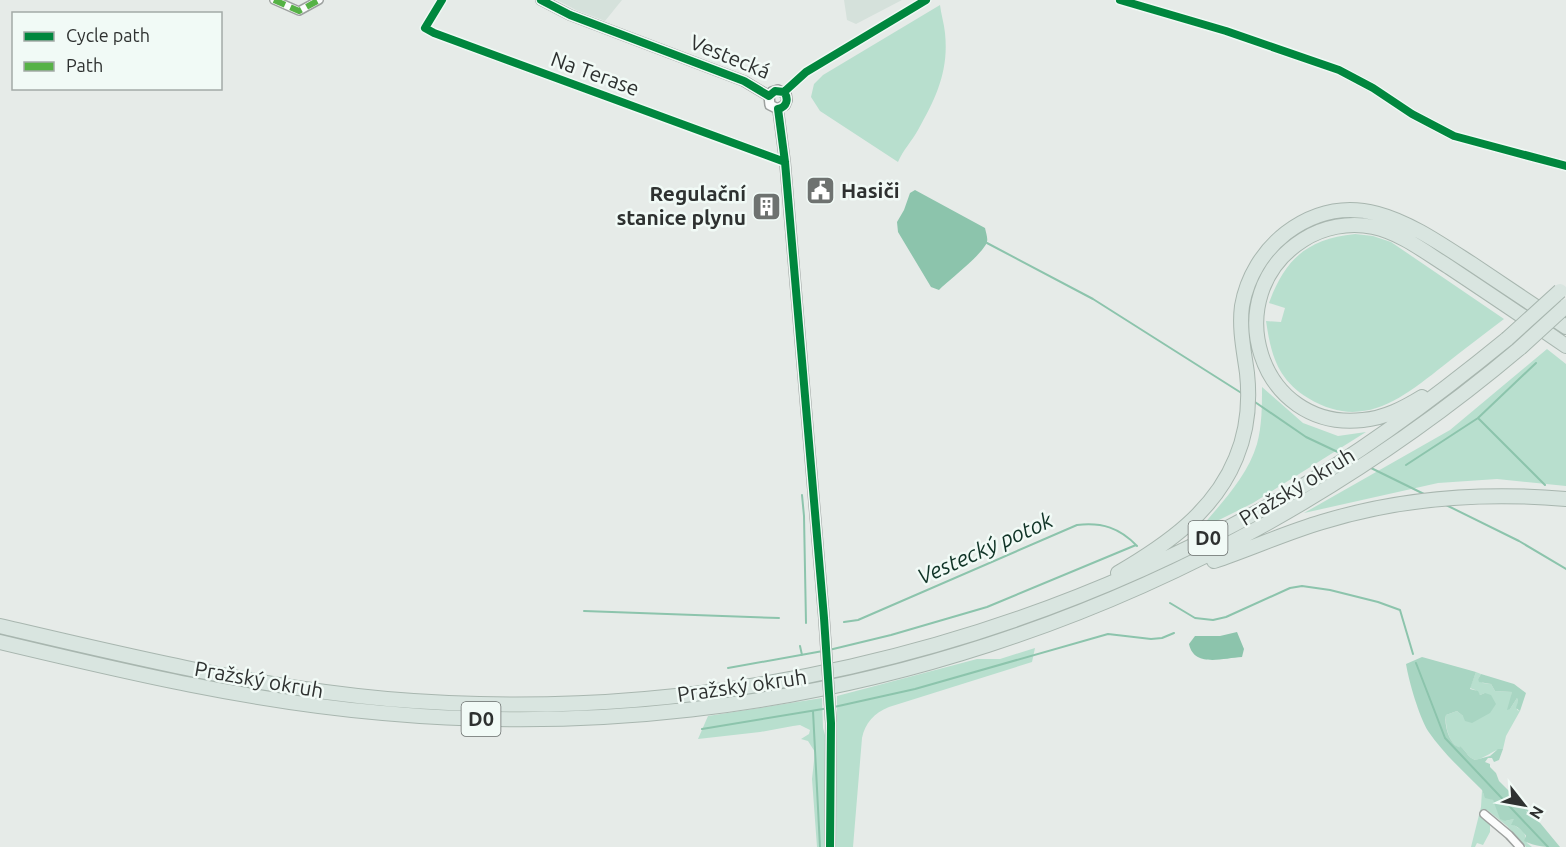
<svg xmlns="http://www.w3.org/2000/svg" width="1566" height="847" viewBox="0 0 1566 847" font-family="Ubuntu,sans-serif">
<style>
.built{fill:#d5e1db}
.green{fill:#b8dfce}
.forest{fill:#a8d5c2}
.water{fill:#8cc4ac}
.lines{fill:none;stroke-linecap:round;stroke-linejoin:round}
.stream{stroke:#8cc4ac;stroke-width:2}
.minor-casing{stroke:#9da19f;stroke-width:10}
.tertiary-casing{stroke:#9da19f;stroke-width:12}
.motorway-casing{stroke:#a8b6af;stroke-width:16}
.minor{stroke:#fbfcfc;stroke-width:7}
.tertiary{stroke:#fbfcfc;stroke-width:9}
.motorway{stroke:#d9e5e0;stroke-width:14}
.tertiary-bridge-casing{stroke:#9da19f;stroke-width:12;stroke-linecap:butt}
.motorway-bridge-casing{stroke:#a8b6af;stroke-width:16;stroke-linecap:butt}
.tertiary-bridge{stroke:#fbfcfc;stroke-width:9}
.motorway-bridge{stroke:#d9e5e0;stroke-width:14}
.quiet{stroke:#56b246;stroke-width:6;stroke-dasharray:12 6;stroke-linecap:butt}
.cycleway-casing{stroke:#f1faf6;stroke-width:11}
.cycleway{stroke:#00873e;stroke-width:8}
.labels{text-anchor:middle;stroke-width:5;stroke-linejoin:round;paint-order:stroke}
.shield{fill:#f1faf6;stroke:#686d6b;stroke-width:1.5}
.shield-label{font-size:20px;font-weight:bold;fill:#2e3130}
.street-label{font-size:21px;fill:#2e3130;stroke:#f1faf6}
.poi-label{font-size:21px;font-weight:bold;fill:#2e3130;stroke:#f1faf6;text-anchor:start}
.water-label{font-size:22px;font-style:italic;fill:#0f3326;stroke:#f1faf6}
</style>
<rect width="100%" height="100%" fill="#e6ebe8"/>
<path class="built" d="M557 0H622L605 21 576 10Z
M844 0H902L856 24 847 20Z"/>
<path class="green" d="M940 5C941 14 944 23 945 33 949 71 936 98 918 130 912 141 903 150 898 162L820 111 811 97 814 84 823 75Z
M1355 234 1373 236 1391 242 1504 319C1484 334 1463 350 1443 366 1401 399 1362 431 1308 398 1277 379 1271 354 1266 321L1281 322 1285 308 1269 303C1285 259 1307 239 1355 234Z
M1547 349 1566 364V486L1497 479 1438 483 1304 513 1450 430Z
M1262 387 1303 423 1338 436 1366 432 1253 503 1199 530C1220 504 1247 478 1257 444 1262 426 1262 406 1262 387Z
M1035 648 1032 662 889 707C874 713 865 723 862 738L853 847H836L837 696 977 659H1000Z
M1476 672 1481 674 1478 679 1483 683 1491 684 1495 691 1512 692 1510 709 1517 698 1518 701 1517 710 1520 711 1506 736 1503 749C1493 749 1485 759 1475 760 1468 757 1468 754 1464 750 1457 743 1462 751 1455 745 1448 739 1445 724 1446 715L1457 711 1463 716 1485 693 1480 695 1475 690 1470 688Z
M822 698 823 728 825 735 824 842V847H817L812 779 815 752 808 741 801 739 809 734 810 730 800 725 793 726 760 732 698 739 708 716Z
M1482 790 1484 795 1493 800 1505 821 1514 819V825L1524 832 1527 843 1532 847H1526L1507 826 1487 810 1481 817 1490 823V832L1483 845 1477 843 1475 847H1471L1481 807Z"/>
<path class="forest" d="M1422 657 1476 672 1470 689 1478 691 1480 695 1485 693 1491 695 1496 704 1490 713 1472 723 1465 721 1463 716 1457 711 1446 715C1444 723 1448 739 1455 745 1463 751 1457 742 1464 750 1468 754 1468 757 1475 760L1490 756 1498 749H1503L1499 760 1494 762 1492 758H1488L1485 762 1490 764V767L1496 773 1499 781 1536 818 1560 847C1545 847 1537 847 1524 841L1526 836C1524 832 1516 824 1511 825L1514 819 1505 821 1500 819 1493 800 1485 798 1482 790C1463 771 1443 753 1428 731 1419 716 1409 682 1406 664Z
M1481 674 1514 684 1526 693 1520 711 1516 708 1518 701 1517 698 1510 709 1507 710 1512 692 1495 691 1491 684 1479 682 1478 679Z"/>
<path class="water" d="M915 190 985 228C986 233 988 238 987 242 983 254 949 280 939 290L931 287 898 232 897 222 904 210 910 193Z
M1237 632 1244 649 1242 657C1223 658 1194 668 1189 644L1195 636H1220Z"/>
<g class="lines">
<path class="stream" d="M987 243 1093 299 1243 394
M1252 400 1306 437 1342 454
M1478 418 1545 485
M1406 465 1478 418 1536 363
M1369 467 1426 495
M802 495 804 516 806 623
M1444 504 1519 541 1566 569
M1170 603 1195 618 1213 620 1226 617 1290 588 1302 586 1330 590 1378 602 1400 610 1413 654
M584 611 779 618
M844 622 858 620 1077 525C1102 522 1120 528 1137 546
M800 646 802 655
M829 650 891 635 987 607 1136 545
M1416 663 1445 738 1548 847
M728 668 823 651
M834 707 915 689 1108 634 1151 639 1162 638 1174 633
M813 711 820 847
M702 729 829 708"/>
<defs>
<path id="minor" d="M274 0 299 11 319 0
M442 0 425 28 434 33 785 162
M1120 0 1226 31 1339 70 1373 88 1412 114 1454 136 1566 166
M784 92 806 72 926 0
M1484 814 1509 835 1520 847"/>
<path id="tertiary" d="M541 0 570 15 744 81 769 96 770 105 778 109
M769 96 772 92 778 90 786 94 787 100 785 105 778 109
M778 109 785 162 824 618
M830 847 831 723"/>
<path id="motorway" d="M1422 397C1404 408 1385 418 1363 420 1259 432 1216 295 1303 240 1323 227 1349 222 1373 227 1401 233 1425 252 1449 267 1488 293 1527 319 1566 346
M1214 561C1250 549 1285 533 1322 522 1400 498 1484 492 1566 499
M1118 573C1166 545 1214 512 1236 458 1247 432 1250 401 1247 373 1244 351 1239 329 1242 306 1247 277 1263 251 1286 233 1354 182 1413 226 1472 264 1503 285 1535 306 1566 327
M0 626C128 656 256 687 387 699 699 726 1013 653 1284 497 1363 452 1436 397 1507 339
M0 642C126 672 253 702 383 713 797 751 1204 615 1520 348"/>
</defs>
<use href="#minor" class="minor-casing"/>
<use href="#tertiary" class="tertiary-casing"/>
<use href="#motorway" class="motorway-casing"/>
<use href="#minor" class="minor"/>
<use href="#tertiary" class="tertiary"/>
<use href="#motorway" class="motorway"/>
<defs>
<path id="tertiary-bridge" d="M824 618 831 723"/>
<path id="motorway-bridge" d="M1507 339 1560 291
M1520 348 1566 306"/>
</defs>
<use href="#tertiary-bridge" class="tertiary-bridge-casing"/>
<use href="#motorway-bridge" class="motorway-bridge-casing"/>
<use href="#tertiary-bridge" class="tertiary-bridge"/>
<use href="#motorway-bridge" class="motorway-bridge"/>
<path class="quiet" d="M274 0 299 11 319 0"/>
<defs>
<path id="cycleway" d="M442 0 425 28 434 33 785 162
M541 0 570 15 744 81 769 96 775 91 784 92
M1120 0 1226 31 1339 70 1373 88 1412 114 1454 136 1566 166
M784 92C789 99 787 107 778 109L785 162 824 618 831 723 830 847
M784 92 806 72 926 0"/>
</defs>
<use href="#cycleway" class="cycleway-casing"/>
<use href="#cycleway" class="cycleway"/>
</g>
<defs>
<symbol id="civic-square" viewBox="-11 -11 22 22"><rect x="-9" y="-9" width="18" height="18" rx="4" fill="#6e7270" stroke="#f1faf6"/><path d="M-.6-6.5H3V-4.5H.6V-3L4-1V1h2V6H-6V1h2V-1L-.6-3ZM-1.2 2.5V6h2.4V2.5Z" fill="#fff"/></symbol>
<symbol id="building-square" viewBox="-11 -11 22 22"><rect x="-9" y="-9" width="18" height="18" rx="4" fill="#6e7270" stroke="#f1faf6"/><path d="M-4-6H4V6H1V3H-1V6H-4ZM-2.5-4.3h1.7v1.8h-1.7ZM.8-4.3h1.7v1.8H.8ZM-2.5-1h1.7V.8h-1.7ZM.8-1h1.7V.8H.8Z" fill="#fff"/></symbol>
</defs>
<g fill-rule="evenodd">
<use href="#civic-square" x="804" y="174" width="33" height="33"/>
<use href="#building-square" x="750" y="190" width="33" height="33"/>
</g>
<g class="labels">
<g class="shield">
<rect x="1188.5" y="521" width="39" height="34" rx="4.5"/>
<rect x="461.5" y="702" width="39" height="34" rx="4.5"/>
</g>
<g class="shield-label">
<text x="1208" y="545">D0</text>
<text x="481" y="726">D0</text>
</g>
<g class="street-label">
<text transform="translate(730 57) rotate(22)" y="7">Vestecká</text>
<text transform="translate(595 74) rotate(20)" y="7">Na Terase</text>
<text transform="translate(1297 487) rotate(-31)" y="7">Pražský okruh</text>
<text transform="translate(259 680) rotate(10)" y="7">Pražský okruh</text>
<text transform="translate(742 686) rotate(-8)" y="7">Pražský okruh</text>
</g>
<g class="poi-label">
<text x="841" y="198">Hasiči</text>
<text x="746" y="201" text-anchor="end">Regulační<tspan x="746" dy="24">stanice plynu</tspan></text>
</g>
<g class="water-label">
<text transform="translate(985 548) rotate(-24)" y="8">Vestecký potok</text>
</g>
</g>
<rect x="12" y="12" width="210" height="78" fill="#f1faf6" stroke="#a3aaa7" stroke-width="1.5"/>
<rect x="24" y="32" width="30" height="9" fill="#00873e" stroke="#a3aaa7" stroke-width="1.5"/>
<text x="66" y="42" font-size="18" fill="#2e3130">Cycle path</text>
<rect x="24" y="62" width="30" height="9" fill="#56b246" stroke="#a3aaa7" stroke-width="1.5"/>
<text x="66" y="72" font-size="18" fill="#2e3130">Path</text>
<g transform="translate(1524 805) rotate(121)" stroke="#f1faf6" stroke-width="4.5" paint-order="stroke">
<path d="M0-4.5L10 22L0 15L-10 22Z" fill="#2e3130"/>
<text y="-9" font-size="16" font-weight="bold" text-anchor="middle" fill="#2e3130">N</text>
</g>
</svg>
